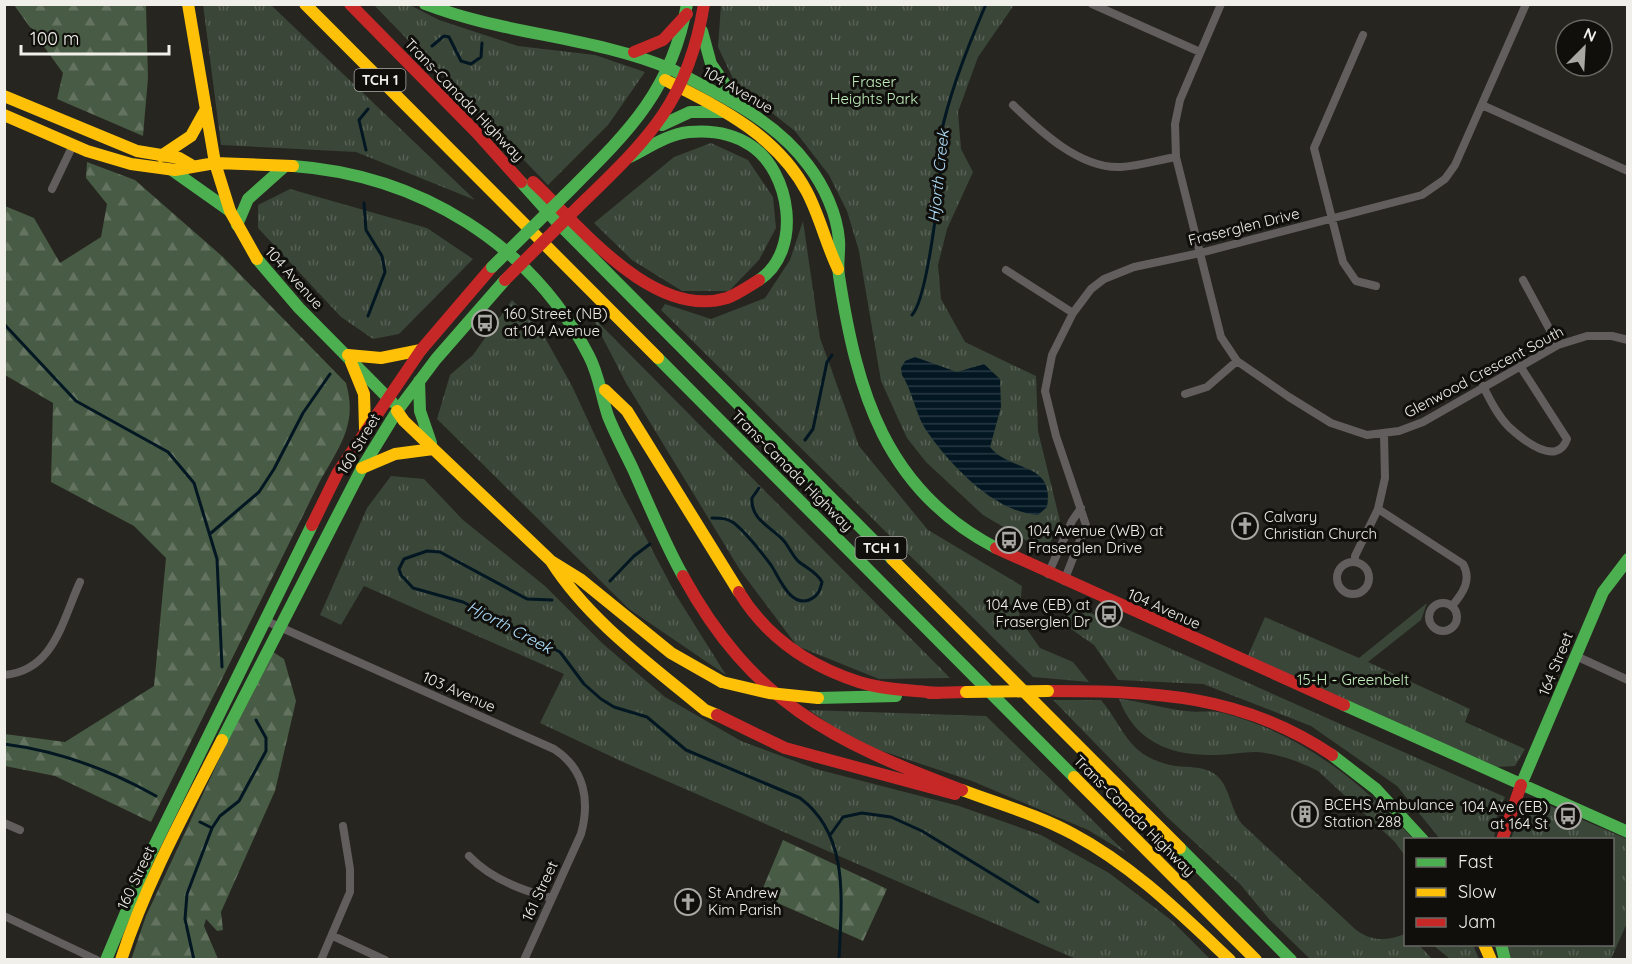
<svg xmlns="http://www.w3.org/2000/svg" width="1632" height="964" viewBox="0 0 1632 964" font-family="Quicksand,sans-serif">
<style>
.grass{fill:url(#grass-tufts)}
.forest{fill:url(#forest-firs)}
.water{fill:url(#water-rules)}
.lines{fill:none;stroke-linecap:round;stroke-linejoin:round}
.stream{stroke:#031723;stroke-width:3}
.street{stroke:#625e5e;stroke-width:8}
.fast{stroke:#4caf50;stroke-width:12}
.slow{stroke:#ffc107;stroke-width:12}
.jam{stroke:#c62828;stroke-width:12}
.fast-bridge{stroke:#4caf50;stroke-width:12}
.slow-bridge{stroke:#ffc107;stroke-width:12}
.jam-bridge{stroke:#c62828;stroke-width:12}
.labels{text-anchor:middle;stroke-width:6;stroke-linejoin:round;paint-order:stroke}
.shield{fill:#100f0c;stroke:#adaca7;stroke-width:1.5}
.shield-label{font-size:14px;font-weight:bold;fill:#f0efe9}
.park-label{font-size:15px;fill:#c2efbd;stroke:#100f0c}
.street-label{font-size:15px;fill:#f0efe9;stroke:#100f0c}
.poi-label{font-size:15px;fill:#f0efe9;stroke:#100f0c;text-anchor:start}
.water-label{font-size:16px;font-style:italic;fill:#afe0fd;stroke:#100f0c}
</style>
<defs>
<pattern id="grass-tufts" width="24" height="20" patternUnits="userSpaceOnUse" patternTransform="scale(1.5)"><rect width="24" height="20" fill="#3a4638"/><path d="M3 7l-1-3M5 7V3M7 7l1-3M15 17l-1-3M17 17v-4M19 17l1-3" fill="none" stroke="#576155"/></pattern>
<pattern id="forest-firs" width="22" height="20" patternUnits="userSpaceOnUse" patternTransform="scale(1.5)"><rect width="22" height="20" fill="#485b44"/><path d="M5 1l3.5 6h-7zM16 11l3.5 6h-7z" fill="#63735f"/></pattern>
<pattern id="water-rules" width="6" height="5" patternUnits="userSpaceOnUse" patternTransform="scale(1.5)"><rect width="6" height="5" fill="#031723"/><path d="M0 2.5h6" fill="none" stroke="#283943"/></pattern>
</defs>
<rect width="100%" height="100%" fill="#262520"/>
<path class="grass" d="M203 4 271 5 475 200 356 152 221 145Z
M374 5H410L439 20 518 46 595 55 645 72 608 125 548 185Z
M721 5H1014L978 57 958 112 961 149 973 172 947 229 938 265 941 299 965 342 1036 376 1038 431 1060 521 1046 552 983 515 926 462 907 438 881 381 859 251 847 211 829 175 795 131 736 85 718 47Z
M711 143 748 160 773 197 776 228 759 260 729 291H682L632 260 594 223 674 157Z
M290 189 427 228 473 259 399 334 373 339 341 317 258 228V205Z
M803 221 820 338 859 446 928 530 1022 586 1019 618 1040 648 1073 662 1089 682 1033 677 661 310 665 304 711 319 765 298 790 260Z
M512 300 539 327 572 386 618 485 676 595 726 675 629 609 437 419 450 375 473 355Z
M591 315 950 678 879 679 797 646 740 570 626 383Z
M391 476 424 479 463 520 545 586 602 643 665 697 741 741 816 769 959 806 1041 835 1109 873 1171 920 1210 959H1076L623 762 540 723 564 674 364 586 341 625 320 615 367 508Z
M1427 603 1421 620 1368 662 1470 709 1465 722 1525 749 1515 766 1497 767 1247 658 1265 617 1359 658Z
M1070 604 1505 797 1496 819 1494 839H1440L1397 786 1311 726 1203 684 1118 680 1094 645 1061 622Z
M1119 699C1142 701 1163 709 1186 711 1198 713 1211 710 1223 713 1300 733 1361 781 1413 839L1406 840 1405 856 1395 842 1318 771C1301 762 1275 753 1256 752 1242 752 1228 755 1215 755 1171 756 1135 742 1119 699Z
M1053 700H1101C1125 729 1127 755 1170 765 1185 768 1204 765 1216 775 1230 786 1230 809 1242 824L1355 929C1371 942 1387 941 1405 934L1406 944 1419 945 1432 959H1310L1269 919 1240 884 1167 817Z
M809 710 986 716 1126 853 1088 830 972 781 855 742Z
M1533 802 1546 804 1627 839V923L1611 959H1511L1507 945 1612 944V840L1511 839 1520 811Z
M1433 945H1473L1479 959H1450Z"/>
<path class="forest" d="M14 5H146L148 78 143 136 57 99 63 73Z
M87 162 135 180 223 257 346 383C358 425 339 447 319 483L151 822 55 776 5 766V734L65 742 154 686 166 558 134 526 51 482 53 403 5 375V206L34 218 60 263 101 237 107 204 86 178Z
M270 650 284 659 296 701 275 791 221 912 223 930 217 931 206 919 204 926 218 959 131 960 146 916Z
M783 840 887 889 863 941 760 895Z"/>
<path class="water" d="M915 357 957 372 984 364 1000 379 1001 407 990 447C1011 473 1055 461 1047 507L1038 515C994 512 950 465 926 430 915 413 913 392 902 375L901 368 905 361Z"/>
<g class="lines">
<path class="stream" d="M432 46 444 36 449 37 461 61 471 64 481 57 482 43
M366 150 359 120 368 109
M364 203 366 230 382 256 385 272 368 316
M912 315C927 299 937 206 940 181 941 161 939 140 944 121 954 81 970 42 986 4
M4 324 76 401 168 452 194 483 217 559 222 667
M805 440 813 429 827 362 832 355
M712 518C720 518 727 518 734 523 745 532 762 553 771 565 779 577 790 607 809 600 817 597 820 591 822 582 817 572 806 568 798 561 792 555 789 547 784 541 773 528 750 520 752 498L759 488
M211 533 259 492 274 469 303 413 330 374
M610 581 634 556 650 544
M552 600 527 599 440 552 427 551 404 559 399 569 401 575 413 588 463 602 560 652 584 684 601 699 614 707 647 717 686 750 800 798C851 836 841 903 839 960
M4 744C59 751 108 769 156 796
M200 822 212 828
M831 834 843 817 862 813 891 817 922 831 1038 902
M194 960 185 919 187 894 212 828 220 816 239 801 266 751V738L256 720"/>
<path class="street" d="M1092 4 1200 52
M1221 4 1180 100 1175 124 1176 157 1221 337 1237 361 1289 397 1331 423 1367 435 1399 431 1423 422 1558 345 1587 336H1612L1628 340
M1363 35 1314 148 1343 262 1356 281 1376 286
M1013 105C1040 131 1080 169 1121 167 1139 166 1158 160 1176 157
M1482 105 1628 171
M52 189 73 145
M1006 270 1073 313
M1523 280 1558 345
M1483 386C1490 400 1498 416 1509 427 1522 439 1557 468 1567 439L1520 366
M1185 394 1207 387 1237 361
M1378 509 1463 564C1472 580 1463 593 1452 606
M1355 562V556L1378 509 1385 478 1384 434
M1337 578a16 16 0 1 1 32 0a16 16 0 1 1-32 0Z
M1048 574 1072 521 1081 508
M1064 581 1086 525 1056 436 1045 391 1052 355 1073 313 1091 289 1104 279 1134 267 1200 253 1422 195 1445 179 1455 165 1526 4
M1429 617a14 14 0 1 1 28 0a14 14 0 1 1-28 0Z
M264 620 554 749C585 769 590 801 581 834L524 960
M1576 656 1628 680
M4 675C54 671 62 621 80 582
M4 823 20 830
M469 856C490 878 523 891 552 898
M4 916 97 960
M333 936 385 960
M321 960 350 892V869L343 826"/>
<path class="fast" d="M425 4C505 35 592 36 671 69
M702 31 711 64 738 103
M671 69C720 95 774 119 808 165 824 186 837 214 839 240 840 252 837 264 839 276 857 392 885 490 996 548
M662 125 690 112H722
M630 157C648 148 668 134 689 132 710 130 732 133 750 145 791 171 803 251 759 280
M293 166C418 175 531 243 589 356 599 375 601 395 608 416 615 434 625 452 633 469 649 505 664 542 683 576
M172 170 230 211
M521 182 555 220 892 559
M565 195C625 135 672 92 687 4
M237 225 248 199 285 166
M257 259 299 308 392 402
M658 358 1074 777
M419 381 420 411 431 443
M818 698 896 696
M1344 705 1628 832
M222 740 362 468 397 411 436 359 505 280
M1332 755 1376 789 1423 840
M1521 785 1603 592 1628 559
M1180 848 1291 960
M1501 944 1505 960
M106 960 149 857 312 525"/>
<path class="slow" d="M188 4 215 163 293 166
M305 4 658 358
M665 80C720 108 777 135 807 192 820 217 826 244 838 269
M4 96 137 151 179 158 191 165
M4 115 87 151 131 164 175 170 215 163 230 211 257 259
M161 156 191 136 206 109
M348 355 381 358 421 350
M351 362 364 394 365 429
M605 390 627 411 739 592
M397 411 404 421 551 561 580 579 671 653 722 682
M362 468 395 454 433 449
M892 559 1180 848
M551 561C589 621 651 665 705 710L717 715
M1074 777 1256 960
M962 790C999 804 1038 815 1073 834 1133 866 1181 914 1230 960
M1484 944 1491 960
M121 960C146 883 185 812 222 740"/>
<path class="jam" d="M350 4 477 133 521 182
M634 52 663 40 687 14
M533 182C581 227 653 320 727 298 738 294 749 286 759 280
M578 207C647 140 688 103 704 4
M312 525 338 472 421 350 492 267
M996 548 1344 705
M683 576C752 702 833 742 962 790
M739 592C767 638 809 666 859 682 883 690 913 690 938 693
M1048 691C1153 691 1242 694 1332 755
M929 693 966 692
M717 715 785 748 955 794
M1502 840 1521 785"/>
<path class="fast-bridge" d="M492 267 565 195"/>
<path class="slow-bridge" d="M722 682 769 693 818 698
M966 692 1048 691"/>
<path class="jam-bridge" d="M505 280 578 207"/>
</g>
<defs>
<symbol id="bus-ring" viewBox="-11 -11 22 22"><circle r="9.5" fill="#100f0c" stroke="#a9a8a3" stroke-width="1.5"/><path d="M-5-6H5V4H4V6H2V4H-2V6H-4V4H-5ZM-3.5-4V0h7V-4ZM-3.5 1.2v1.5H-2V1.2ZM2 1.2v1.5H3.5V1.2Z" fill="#a9a8a3"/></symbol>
<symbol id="church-ring" viewBox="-11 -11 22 22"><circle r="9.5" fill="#100f0c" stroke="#a9a8a3" stroke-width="1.5"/><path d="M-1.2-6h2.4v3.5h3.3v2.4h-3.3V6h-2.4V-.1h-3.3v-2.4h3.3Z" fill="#a9a8a3"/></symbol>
<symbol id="building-ring" viewBox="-11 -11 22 22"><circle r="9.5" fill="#100f0c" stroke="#a9a8a3" stroke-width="1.5"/><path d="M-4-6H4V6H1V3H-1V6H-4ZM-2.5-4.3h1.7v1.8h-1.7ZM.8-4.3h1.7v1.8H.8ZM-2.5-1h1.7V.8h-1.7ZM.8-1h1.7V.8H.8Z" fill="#a9a8a3"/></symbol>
</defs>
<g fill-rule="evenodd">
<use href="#bus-ring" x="470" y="308" width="30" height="30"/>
<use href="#church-ring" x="1230" y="511" width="30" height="30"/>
<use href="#bus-ring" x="994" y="525" width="30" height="30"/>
<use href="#bus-ring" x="1094" y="599" width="30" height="30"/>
<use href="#building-ring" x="1290" y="799" width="30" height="30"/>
<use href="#bus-ring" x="1553" y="801" width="30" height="30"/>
<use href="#church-ring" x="673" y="887" width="30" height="30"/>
</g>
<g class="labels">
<g class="shield">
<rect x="354.5" y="69" width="51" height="22" rx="4.5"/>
<rect x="855.5" y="537" width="51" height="22" rx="4.5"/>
</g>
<g class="shield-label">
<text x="380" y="85">TCH 1</text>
<text x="881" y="553">TCH 1</text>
</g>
<g class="park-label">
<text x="874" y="87">Fraser<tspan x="874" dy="17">Heights Park</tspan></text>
<text x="1353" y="685">15-H - Greenbelt</text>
</g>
<g class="street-label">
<text transform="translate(738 90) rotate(30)" y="5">104 Avenue</text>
<text transform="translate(464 100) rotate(46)" y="5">Trans-Canada Highway</text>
<text transform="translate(1244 227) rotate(-14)" y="5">Fraserglen Drive</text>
<text transform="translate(294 278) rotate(48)" y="5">104 Avenue</text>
<text transform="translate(1484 372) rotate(-28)" y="5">Glenwood Crescent South</text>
<text transform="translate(359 444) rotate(-59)" y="5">160 Street</text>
<text transform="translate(792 471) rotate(45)" y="5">Trans-Canada Highway</text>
<text transform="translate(1164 609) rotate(24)" y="5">104 Avenue</text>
<text transform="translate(1556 664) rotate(-68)" y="5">164 Street</text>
<text transform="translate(459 692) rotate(24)" y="5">103 Avenue</text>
<text transform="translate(1134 816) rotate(45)" y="5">Trans-Canada Highway</text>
<text transform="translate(136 878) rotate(-65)" y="5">160 Street</text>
<text transform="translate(540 891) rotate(-65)" y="5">161 Street</text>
</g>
<g class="poi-label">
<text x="504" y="319">160 Street (NB)<tspan x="504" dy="17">at 104 Avenue</tspan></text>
<text x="1264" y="522">Calvary<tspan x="1264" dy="17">Christian Church</tspan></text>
<text x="1028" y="536">104 Avenue (WB) at<tspan x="1028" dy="17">Fraserglen Drive</tspan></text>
<text x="1090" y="610" text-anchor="end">104 Ave (EB) at<tspan x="1090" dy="17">Fraserglen Dr</tspan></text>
<text x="1324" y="810">BCEHS Ambulance<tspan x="1324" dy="17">Station 288</tspan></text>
<text x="1548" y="812" text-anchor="end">104 Ave (EB)<tspan x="1548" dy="17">at 164 St</tspan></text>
<text x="708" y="898">St Andrew<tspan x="708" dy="17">Kim Parish</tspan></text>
</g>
<g class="water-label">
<text transform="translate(938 176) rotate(-84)" y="6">Hjorth Creek</text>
<text transform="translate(510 627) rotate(28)" y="6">Hjorth Creek</text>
</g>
</g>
<rect width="1632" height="964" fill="none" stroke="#f0efe9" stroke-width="12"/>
<rect x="1404" y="838" width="210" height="108" fill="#100f0c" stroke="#6a6964" stroke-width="1.5"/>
<rect x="1416" y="858" width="30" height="9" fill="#4caf50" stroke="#6a6964" stroke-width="1.5"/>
<text x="1458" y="868" font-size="18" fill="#f0efe9">Fast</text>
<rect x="1416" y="888" width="30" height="9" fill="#ffc107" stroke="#6a6964" stroke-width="1.5"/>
<text x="1458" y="898" font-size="18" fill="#f0efe9">Slow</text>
<rect x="1416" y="918" width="30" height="9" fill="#c62828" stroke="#6a6964" stroke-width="1.5"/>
<text x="1458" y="928" font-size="18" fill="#f0efe9">Jam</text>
<g transform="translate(1584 48) rotate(24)"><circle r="28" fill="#100f0c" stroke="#6a6964" stroke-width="1.5"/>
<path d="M0-4.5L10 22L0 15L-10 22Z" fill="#a9a8a3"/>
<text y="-9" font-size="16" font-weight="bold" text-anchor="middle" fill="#f0efe9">N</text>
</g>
<path d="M21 45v9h148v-9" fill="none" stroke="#f0efe9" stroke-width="3"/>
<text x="30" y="45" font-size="18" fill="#f0efe9" stroke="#100f0c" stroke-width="4.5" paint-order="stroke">100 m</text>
</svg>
